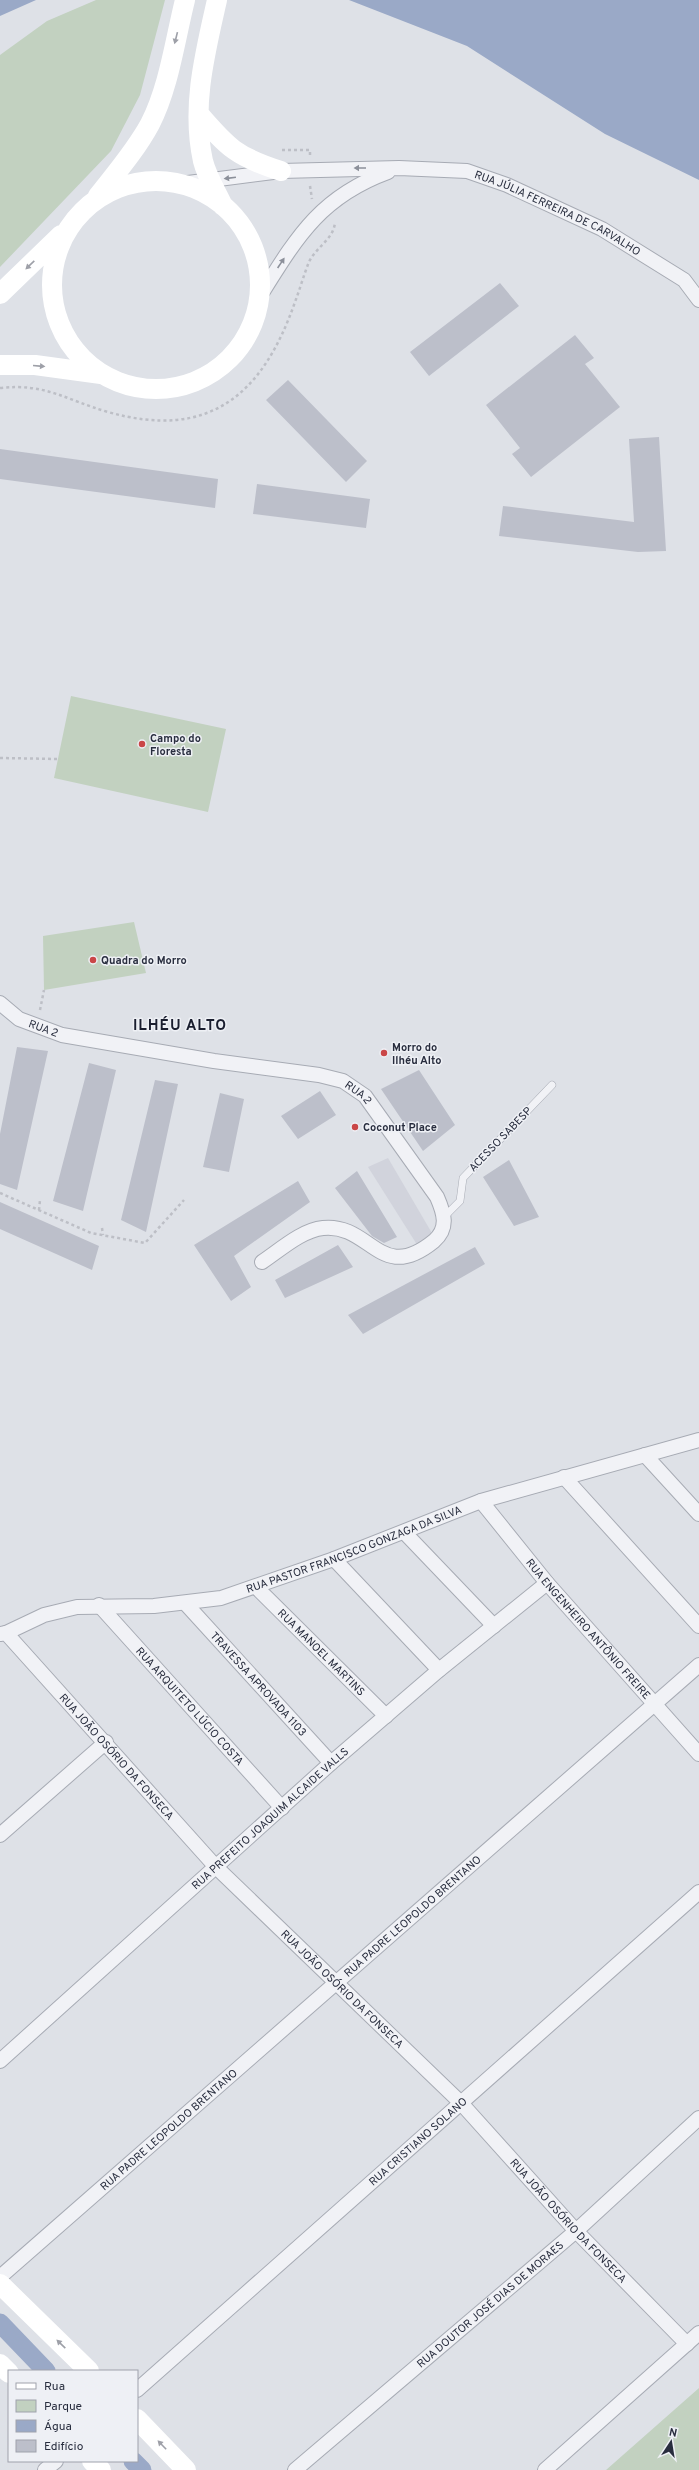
<svg xmlns="http://www.w3.org/2000/svg" width="699" height="2470" viewBox="0 0 699 2470" font-family="Overpass,sans-serif">
<style>
.built{fill:#d1d3dc}
.green{fill:#c2d1c0}
.water{fill:#9aa9c7}
.lines{fill:none;stroke-linecap:round;stroke-linejoin:round}
.canal{stroke:#9aa9c7;stroke-width:19}
.building{fill:#bcbfca}
.lane-casing{stroke:#a7abb4;stroke-width:8}
.street-casing{stroke:#a7abb4;stroke-width:16}
.path{stroke:#bdbfc6;stroke-width:2.5;stroke-dasharray:3 3;stroke-linecap:butt}
.lane{stroke:#f1f2f6;stroke-width:7}
.street{stroke:#f1f2f6;stroke-width:14}
.secondary{stroke:#fff;stroke-width:20}
.oneway{fill:#9ea0a8}
.oneway2{fill:#8c909a}
.poi-dot{fill:#ca4647;stroke:#eef0f5;stroke-width:1.5}
.labels{text-anchor:middle;stroke-width:3;stroke-linejoin:round;paint-order:stroke}
.street-label{font-size:11px;fill:#282d3e;stroke:#eef0f5}
.poi-label{font-size:11px;font-weight:bold;fill:#282d3e;stroke:#eef0f5;text-anchor:start}
.district-label{font-size:15px;font-weight:bold;letter-spacing:1px;fill:#1a1e2f;stroke:#eef0f5}
</style>
<rect width="100%" height="100%" fill="#dee1e7"/>
<path class="built" d="M388 1158 436 1240 421 1251 368 1167Z"/>
<path class="green" d="M96 0H165L140 95 111 151 0 267V55L47 21Z
M71 696 226 729 208 812 54 778Z
M134 922 146 973 44 990 43 936Z
M699 2388V2470H606Z"/>
<path class="water" d="M0 0H36L0 16Z
M349 0H699V180L605 134 467 46Z"/>
<g class="lines">
<path class="canal" d="M0 2323 46 2371
M133 2461 142 2470"/>
</g>
<path class="building" d="M500 283 519 306 429 376 410 352Z
M575 335 594 358 585 364 620 407 531 477 512 454 520 448 486 405Z
M288 380 367 461 346 482 266 400Z
M659 437 666 551 638 552 499 536 503 506 634 522 629 439Z
M0 449 218 479 215 508 0 479Z
M257 484 370 499 366 528 253 514Z
M17 1047 48 1051 17 1190 0 1184V1134Z
M89 1063 116 1070 83 1211 53 1201Z
M419 1070 455 1125 423 1151 381 1089Z
M155 1080 178 1084 146 1232 121 1220Z
M320 1091 336 1115 298 1139 281 1116Z
M220 1093 244 1099 229 1172 203 1167Z
M509 1160 539 1217 514 1226 483 1177Z
M357 1171 397 1237 384 1243 372 1236 335 1188Z
M298 1181 310 1202 234 1256 251 1287 231 1301 194 1245Z
M0 1202 99 1246 92 1270 0 1229Z
M338 1245 353 1267 285 1298 275 1280Z
M475 1247 485 1264 363 1334 348 1315Z"/>
<g class="lines">
<defs>
<path id="lane" d="M445 1216 460 1201 463 1178 552 1085"/>
<g id="street">
<path id="s1" d="M180 184 281 171 399 168 467 171 507 185 602 229 684 280 699 300"/>
<path d="M260 296C297 237 320 197 388 172"/>
<path id="s2" d="M0 1003 19 1019 62 1035 214 1061 319 1075 343 1081 365 1096 437 1197C444 1213 449 1228 434 1241 380 1285 371 1223 323 1228 302 1230 280 1250 262 1262"/>
<path d="M645 1455 699 1514"/>
<path d="M564 1477 699 1626"/>
<path id="s3" d="M481 1501 547 1583 699 1754"/>
<path d="M404 1532 494 1626"/>
<path d="M334 1559 439 1670"/>
<path id="s4" d="M257 1588 386 1716"/>
<path id="s5" d="M186 1604 331 1763"/>
<path id="s6" d="M99 1605 282 1808"/>
<path id="s7" d="M6 1633 44 1615 77 1607 154 1606 221 1598 334 1559 481 1501 699 1440"/>
<path id="s8" d="M0 1634 6 1633 216 1867 461 2103 576 2231 687 2344"/>
<path d="M0 1835 106 1742"/>
<path id="s9" d="M0 2061 331 1763 439 1670 547 1583"/>
<path id="s10" d="M0 2277 699 1665"/>
<path id="s11" d="M137 2390 699 1892"/>
<path d="M45 2470 56 2461"/>
<path id="s12" d="M295 2470 576 2231 699 2118"/>
<path d="M545 2470 699 2333"/>
</g>
</defs>
<use href="#lane" class="lane-casing"/>
<use href="#street" class="street-casing"/>
<path class="path" d="M282 150H310V155
M310 186 312 199
M0 388C46 383 66 400 108 412 210 441 263 394 295 302 300 289 304 274 309 262 316 247 334 239 335 222
M0 758 58 759
M40 1010 44 990
M0 1193 91 1233 145 1243 184 1200
M39 1210 40 1200
M102 1228 103 1235"/>
<use href="#lane" class="lane"/>
<use href="#street" class="street"/>
<path class="secondary" d="M217 0C205 53 191 107 203 161 207 177 216 191 223 206
M199 114C228 148 237 157 281 171
M52 285a104 104 0 1 1 208 0a104 104 0 1 1-208 0Z
M98 196C116 173 136 150 150 124 169 87 175 40 185 0
M0 294 61 235
M0 365H35L101 374
M0 2284 89 2371
M0 2364 9 2373
M137 2419 186 2470
M92 2461 101 2470"/>
</g>
<defs><path id="oneway-solid" d="M-6-.8H1V-3.2L6.5 0L1 3.2V.8H-6Z"/></defs>
<g class="oneway">
<use href="#oneway-solid" transform="translate(176 38) rotate(104)"/>
<use href="#oneway-solid" transform="translate(30 265) rotate(136)"/>
<use href="#oneway-solid" transform="translate(39 366) rotate(5)"/>
<use href="#oneway-solid" transform="translate(61 2344) rotate(-136)"/>
<use href="#oneway-solid" transform="translate(162 2445) rotate(-134)"/>
</g>
<g class="oneway2">
<use href="#oneway-solid" transform="translate(360 168) rotate(180)"/>
<use href="#oneway-solid" transform="translate(230 178) rotate(173)"/>
<use href="#oneway-solid" transform="translate(281 263) rotate(-56)"/>
</g>
<g class="poi-dot">
<circle cx="142" cy="744" r="4"/>
<circle cx="93" cy="960" r="4"/>
<circle cx="384" cy="1053" r="4"/>
<circle cx="355" cy="1127" r="4"/>
</g>
<g class="labels">
<g class="street-label">
<text dy="4" stroke="none"><textPath href="#s1" startOffset="388">RUA JÚLIA FERREIRA DE CARVALHO</textPath></text>
<text dy="4" stroke="none"><textPath href="#s2" startOffset="51">RUA 2</textPath></text>
<text dy="4" stroke="none"><textPath href="#s2" startOffset="375">RUA 2</textPath></text>
<text transform="translate(500 1139) rotate(-46)" y="4">ACESSO SABESP</text>
<text dy="4" stroke="none"><textPath href="#s7" startOffset="362">RUA PASTOR FRANCISCO GONZAGA DA SILVA</textPath></text>
<text dy="4" stroke="none"><textPath href="#s3" startOffset="167">RUA ENGENHEIRO ANTÔNIO FREIRE</textPath></text>
<text dy="4" stroke="none"><textPath href="#s4" startOffset="91">RUA MANOEL MARTINS</textPath></text>
<text dy="4" stroke="none"><textPath href="#s5" startOffset="108">TRAVESSA APROVADA 1103</textPath></text>
<text dy="4" stroke="none"><textPath href="#s6" startOffset="136">RUA ARQUITETO LÚCIO COSTA</textPath></text>
<text dy="4" stroke="none"><textPath href="#s8" startOffset="172">RUA JOÃO OSÓRIO DA FONSECA</textPath></text>
<text dy="4" stroke="none"><textPath href="#s9" startOffset="363">RUA PREFEITO JOAQUIM ALCAIDE VALLS</textPath></text>
<text dy="4" stroke="none"><textPath href="#s10" startOffset="548">RUA PADRE LEOPOLDO BRENTANO</textPath></text>
<text dy="4" stroke="none"><textPath href="#s8" startOffset="496">RUA JOÃO OSÓRIO DA FONSECA</textPath></text>
<text dy="4" stroke="none"><textPath href="#s10" startOffset="224">RUA PADRE LEOPOLDO BRENTANO</textPath></text>
<text dy="4" stroke="none"><textPath href="#s11" startOffset="375">RUA CRISTIANO SOLANO</textPath></text>
<text dy="4" stroke="none"><textPath href="#s8" startOffset="820">RUA JOÃO OSÓRIO DA FONSECA</textPath></text>
<text dy="4" stroke="none"><textPath href="#s12" startOffset="256">RUA DOUTOR JOSÉ DIAS DE MORAES</textPath></text>
</g>
<g class="poi-label">
<text x="150" y="742">Campo do<tspan x="150" dy="13">Floresta</tspan></text>
<text x="101" y="964">Quadra do Morro</text>
<text x="392" y="1051">Morro do<tspan x="392" dy="13">Ilhéu Alto</tspan></text>
<text x="363" y="1131">Coconut Place</text>
</g>
<g class="district-label">
<text x="180" y="1030">ILHÉU ALTO</text>
</g>
</g>
<rect x="8" y="2370" width="130" height="92" fill="#eef0f5" stroke="#9fa2ac"/>
<rect x="16" y="2383" width="20" height="6" fill="#ffffff" stroke="#9fa2ac"/>
<text x="44" y="2390" font-size="12" fill="#282d3e">Rua</text>
<rect x="16" y="2400" width="20" height="12" fill="#c2d1c0" stroke="#9fa2ac"/>
<text x="44" y="2410" font-size="12" fill="#282d3e">Parque</text>
<rect x="16" y="2420" width="20" height="12" fill="#9aa9c7" stroke="#9fa2ac"/>
<text x="44" y="2430" font-size="12" fill="#282d3e">Água</text>
<rect x="16" y="2440" width="20" height="12" fill="#bcbfca" stroke="#9fa2ac"/>
<text x="44" y="2450" font-size="12" fill="#282d3e">Edifício</text>
<g transform="translate(671 2442) rotate(12)" stroke="#eef0f5" stroke-width="3" paint-order="stroke">
<path d="M0-3L7 15L0 10L-7 15Z" fill="#282d3e"/>
<text y="-6" font-size="11" font-weight="bold" text-anchor="middle" fill="#282d3e">N</text>
</g>
</svg>
